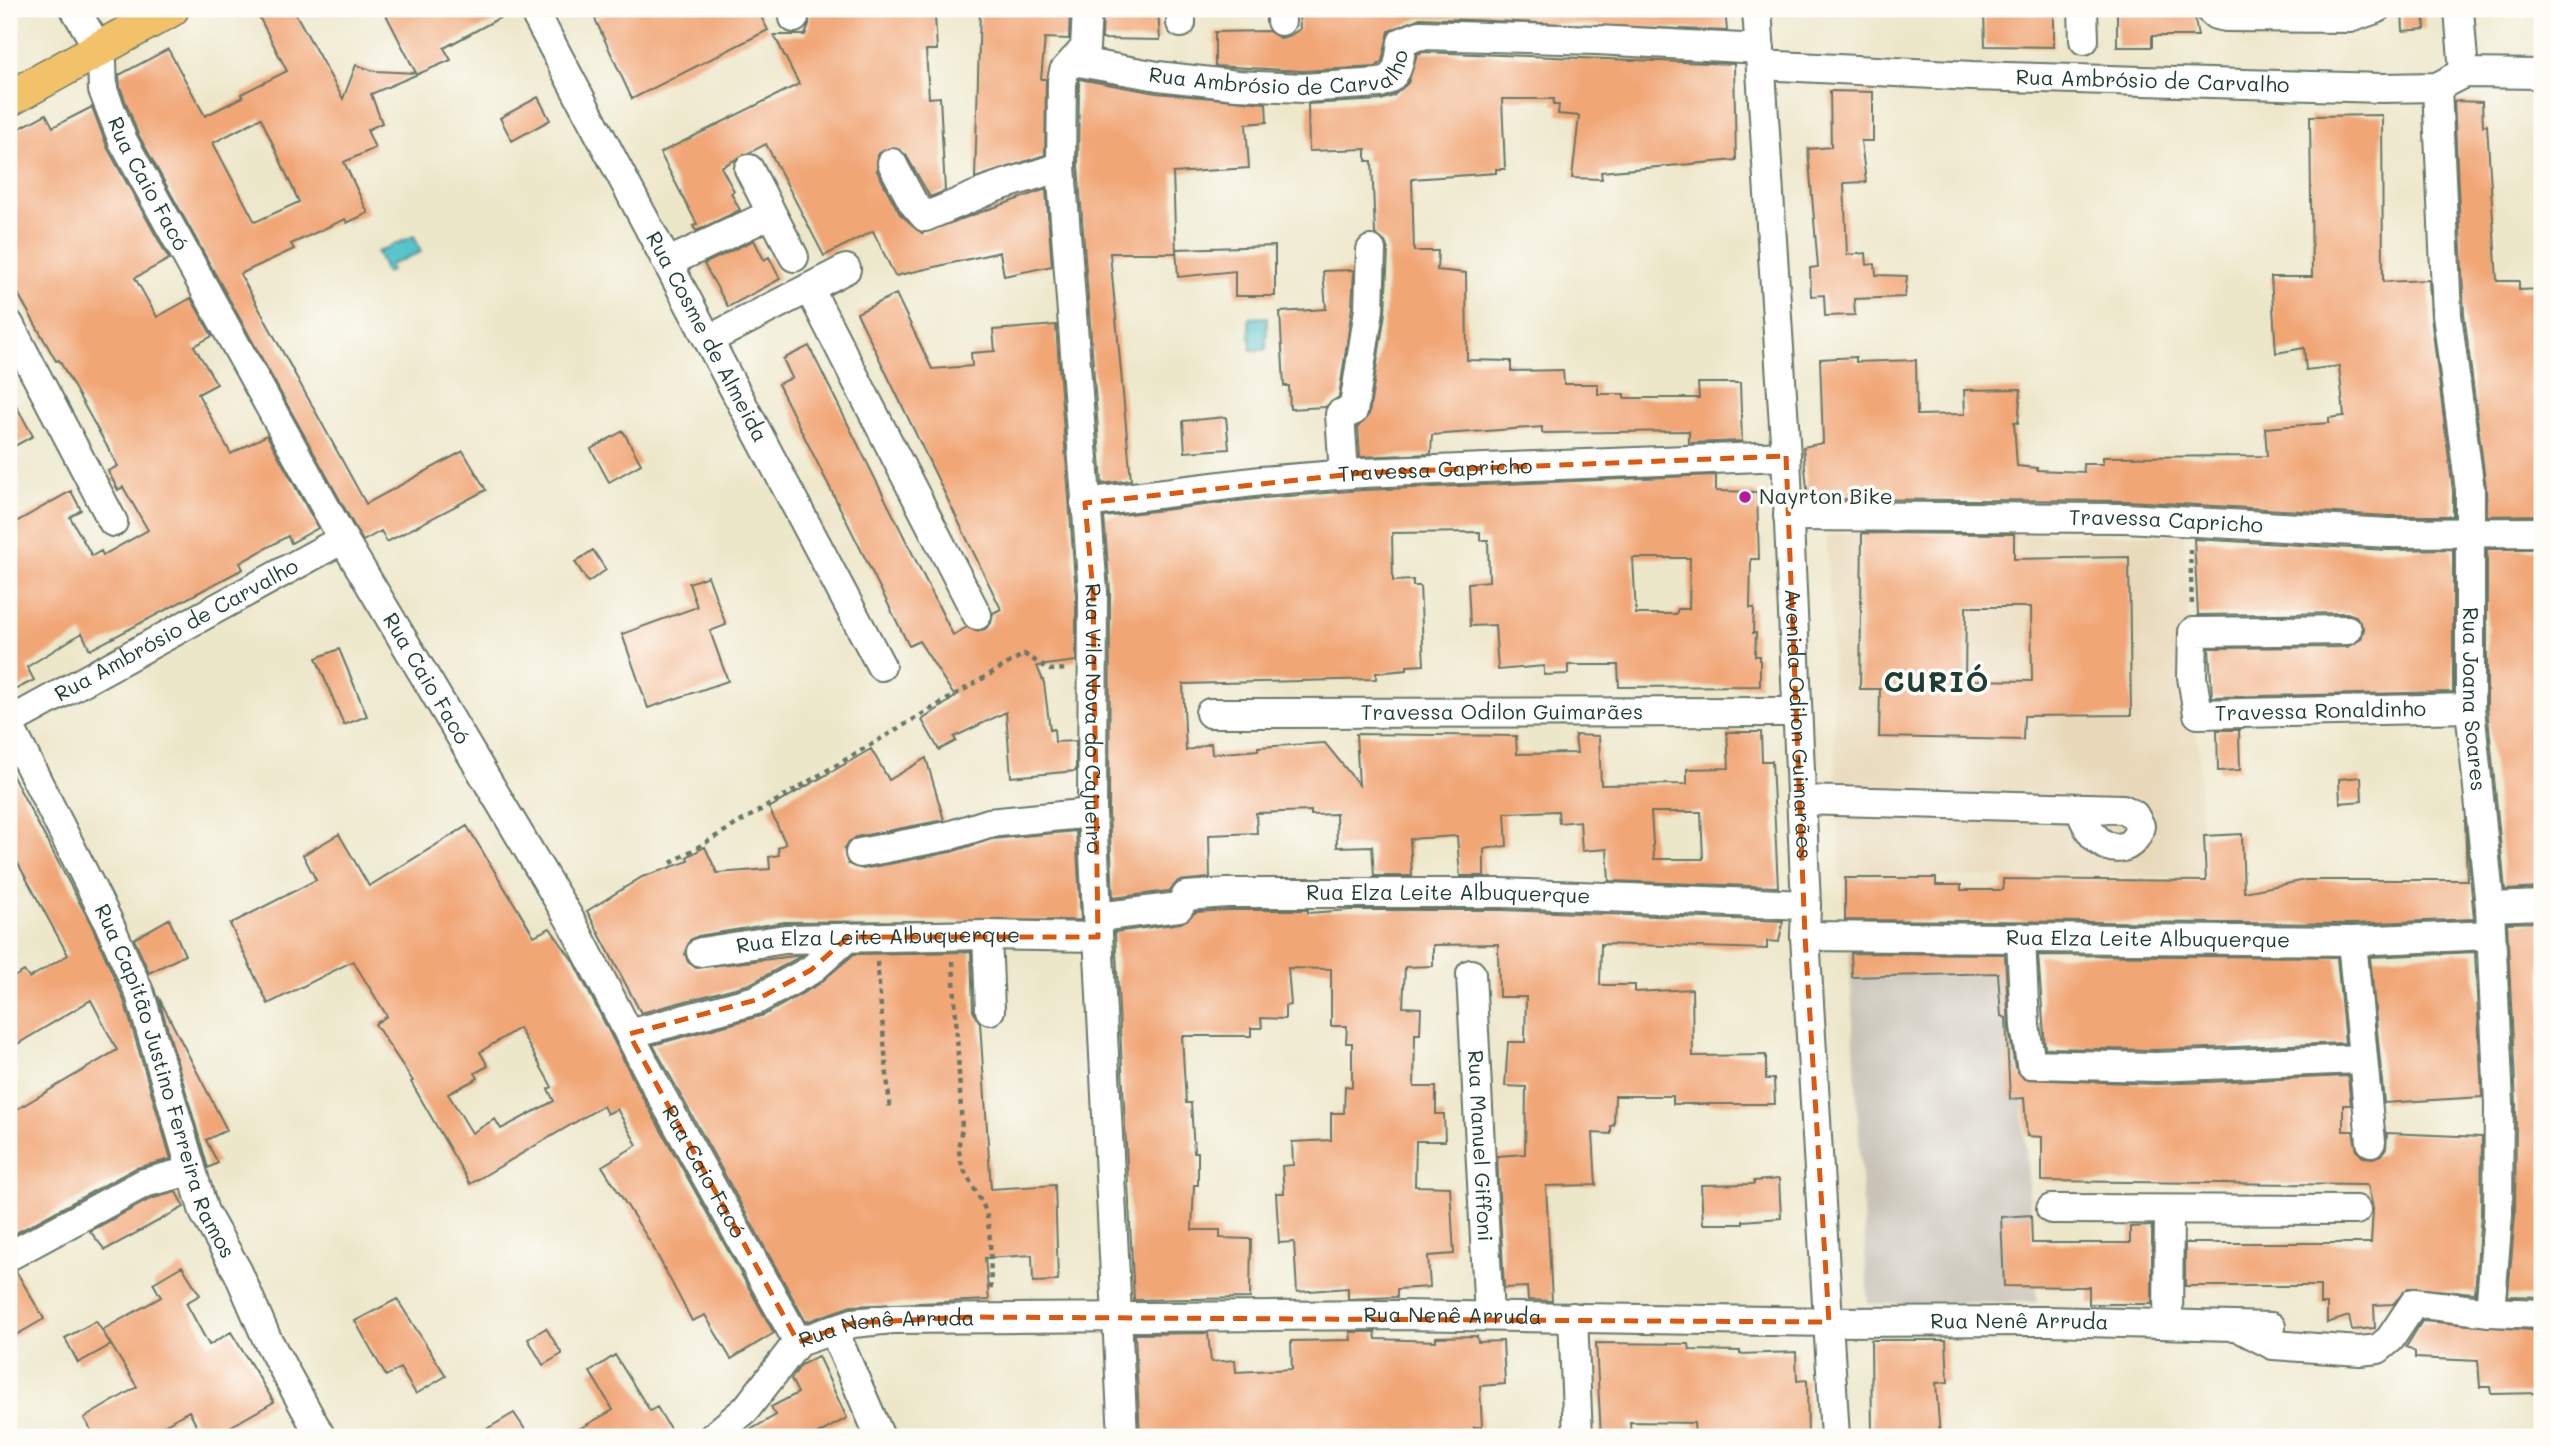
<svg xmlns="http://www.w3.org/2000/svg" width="2551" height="1446" viewBox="0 0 2551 1446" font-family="Mali,sans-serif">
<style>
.built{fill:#e8d9ba}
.industrial{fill:#c9c3b8}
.water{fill:#55c3ca;stroke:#3a807f;stroke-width:2}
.building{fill:#f1a676;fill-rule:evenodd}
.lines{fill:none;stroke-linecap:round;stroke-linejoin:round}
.minor-casing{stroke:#677868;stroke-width:32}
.major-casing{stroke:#677868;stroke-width:38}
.path{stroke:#677868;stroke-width:4.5;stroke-dasharray:5 5;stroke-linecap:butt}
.minor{stroke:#fff;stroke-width:28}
.major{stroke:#f2c26a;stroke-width:35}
.marked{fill:none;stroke:#de580e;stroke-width:5;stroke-dasharray:14 9;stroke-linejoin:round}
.poi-dot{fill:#b5179e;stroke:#fdfcf7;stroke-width:2.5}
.labels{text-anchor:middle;stroke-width:7;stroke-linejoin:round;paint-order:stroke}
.street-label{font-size:21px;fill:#1f3d34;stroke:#fdfcf7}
.poi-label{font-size:21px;fill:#1f3d34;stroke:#fdfcf7;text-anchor:start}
.district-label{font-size:28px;font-weight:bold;letter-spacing:2px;fill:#1f3d34;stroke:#fdfcf7}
</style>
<rect width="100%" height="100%" fill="#fdfcf7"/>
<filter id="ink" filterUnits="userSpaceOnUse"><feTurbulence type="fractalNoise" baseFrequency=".0143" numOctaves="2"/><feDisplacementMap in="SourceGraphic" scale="14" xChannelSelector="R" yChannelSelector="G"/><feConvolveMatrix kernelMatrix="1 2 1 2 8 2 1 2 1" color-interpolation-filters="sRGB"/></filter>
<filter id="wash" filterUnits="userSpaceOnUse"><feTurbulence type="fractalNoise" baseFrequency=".00686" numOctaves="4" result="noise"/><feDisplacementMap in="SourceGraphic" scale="28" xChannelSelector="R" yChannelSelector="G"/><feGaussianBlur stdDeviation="1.57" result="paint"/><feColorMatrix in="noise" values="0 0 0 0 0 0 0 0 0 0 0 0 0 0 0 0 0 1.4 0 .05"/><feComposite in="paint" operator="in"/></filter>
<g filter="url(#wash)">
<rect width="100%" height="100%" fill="#ede7ca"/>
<path class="built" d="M1836 533 2184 535 2194 722 2199 751 2202 876 1840 878 1827 538Z"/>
<path class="industrial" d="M2018 944 2024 1125 2037 1302 1868 1304 1849 951Z"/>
<path class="water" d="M414 236 421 252 389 265 391 271 386 273 377 252Z
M1267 317 1266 350H1251L1249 318Z"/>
<g id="blocks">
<path class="building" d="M255 9H293L343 99 356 65 375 71 416 73 383 9H516L444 48 451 60 371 94 382 123 367 130 375 148 344 162 368 213 347 223 345 219 291 244 294 249 240 274 366 504 463 451 486 490 387 542 381 531 363 541 357 531 138 134 120 87 119 75 168 49 205 116 243 97 241 94 287 71ZM261 118 299 202 255 222 213 143Z
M615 9H757L768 30 632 99 595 19Z
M810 9H931V16H935L937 50H926L929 98 940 97 945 191 930 197 906 155 893 147 878 154 877 171 900 214 922 233 1046 189 1052 266 1004 276 1000 252 895 276 873 231 824 256 766 144 721 167 734 191 731 193 740 210 696 231 693 226 697 224 660 153 799 84 774 35H805L809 24Z
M980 9H1070L1069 39 1045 38 1041 79H1046L1045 155 975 178Z
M1103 9H1158L1160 40 1102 39Z
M1299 9H1725L1727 31 1420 18 1389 31 1382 61 1376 67 1303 71 1215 66V32L1268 31 1280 38 1289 36 1300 29Z
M2000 9H2054V47L1985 46 1984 12H2000Z
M2117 9H2193L2198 36H2152V47H2117Z
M2402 9H2424L2425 29 2403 31Z
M1423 52 1734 64 1736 160 1601 172 1602 179 1572 178 1579 116 1558 114 1559 105H1553L1554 99H1502L1505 169H1496V173L1412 179 1414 251H1438L1437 270 1466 273 1467 360 1511 361V371L1563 370 1564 384H1598V394H1624V398H1699L1698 383H1740L1742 441 1689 443V431L1542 433V427L1432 435 1431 454 1360 457 1358 427 1369 414 1385 313 1388 250 1385 242 1375 234 1372 161H1366V149L1309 151 1308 104 1381 100 1393 96 1408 83 1417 54Z
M1079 79 1156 93 1266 103 1267 122 1246 124 1249 168 1173 173 1176 253H1110L1131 480 1102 484 1078 166Z
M1830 91 1873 92V141H1861L1866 182 1844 183 1847 255 1866 253 1867 265 1875 264 1876 275 1907 276 1905 297 1854 299 1855 315 1825 316 1824 295 1811 296 1810 268 1818 267 1808 149 1831 147Z
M538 97 550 120 512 141 500 118Z
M2454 101 2482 102 2483 126 2487 125 2497 281H2519V290L2542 289V515L2487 516 2486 488 2464 314Z
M92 107 108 149 169 259 135 278 157 317 191 298 212 336 194 346 217 384 198 394 231 454 267 435 318 528 291 543 288 536 240 563 243 569 90 650 82 633 27 667 34 680 9 693V526L71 491 81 510 70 517 92 556 101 551 103 555 148 530 123 487 118 490 108 471 118 466 59 360 56 361 17 292 9 297V134L46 114 53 127Z
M2382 115 2383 282 2429 280 2431 317 2453 491V516H2389L2127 501 1808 499 1803 447 1823 443 1820 359 1856 357V362L1916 360 1917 415 1965 414 1964 390 2021 389 2018 423 2014 422 2017 466 2037 468V470L2084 472 2083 464H2103V457L2267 456 2265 428 2329 423V418L2344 416 2339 366 2306 370 2304 348 2276 353 2271 277H2312L2310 116Z
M754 240 764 260 769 257 780 279 728 307 704 264Z
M1275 246V296H1235V271L1178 277 1176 249Z
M1354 270 1352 308 1339 397 1325 407 1290 409 1289 386H1284L1280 312 1326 309 1323 271Z
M896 294 932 369 972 366 971 353 995 351 993 330 1056 325 1076 593V661L1037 666 1044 683 1050 730 1054 729 1055 742 1076 741V771L1011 777 1006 712 954 737 956 741 939 750 922 720 955 697 919 641 909 646 778 384 792 378 783 359 809 346 953 635 967 627 976 631 985 629 991 623 993 613 1001 609 857 313Z
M9 393 33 436 9 449Z
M1226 417 1229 449 1185 452 1183 421Z
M623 431 641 464 609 482 591 449Z
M1716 475V491L1757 492 1759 559H1751L1750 608H1754L1753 633H1756L1755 656H1760V686L1619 687 1618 665H1568V674L1544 675V666L1498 670 1495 625 1470 626 1468 583 1489 581 1488 540H1480V532L1392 533 1393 581 1413 580V586H1420L1424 665 1407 666V670L1376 673V679L1183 684 1186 751 1211 743 1212 754 1258 750V747L1325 743 1359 785 1356 734 1516 736 1517 754 1577 753 1575 735 1599 736 1601 785 1687 784V769L1729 768 1727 732H1761L1762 761H1772L1778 887 1609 881 1607 849 1582 851 1580 821 1559 823 1558 811 1505 813 1507 846 1484 849V876H1460L1457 836 1410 839 1412 876H1374L1372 846 1337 847 1336 814 1311 815V811L1256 813 1257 833 1209 835 1210 878 1178 881 1169 891 1113 898 1109 813 1110 592 1104 517 1263 498 1363 490ZM1633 558H1690L1689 609H1678L1676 614H1636ZM1651 812H1701L1703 859H1654Z
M1862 533 2014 534V559L2129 557 2131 715 2024 716 2023 740 1879 737 1880 689H1860ZM1966 607H2031L2032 681 1965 680Z
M2194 539 2388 550 2453 549V692L2212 697 2209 648 2347 647 2361 639 2364 629 2356 616 2347 613 2198 615Z
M2487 549H2542V888L2505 890 2487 707Z
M593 550 606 570 588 582 575 562Z
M708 576 726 625 710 631 728 681 648 708 622 634 697 607 689 583Z
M339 649 367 716 344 725 316 658Z
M2217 730H2239L2240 770 2218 771Z
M871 749 889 780 926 758 944 820 856 837 844 848 848 864 863 869 951 852 992 839 1076 831 1081 920 785 922 698 936 690 940 685 954 688 962 696 968 803 955 750 984 641 1013 587 911 642 877 689 861 687 857 705 847 717 873 770 869 769 857 779 855 778 848 786 844 769 808Z
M9 769 92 926 124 1000 171 1159 136 1168 9 1237V1114L117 1050 91 1000 9 1049V980L24 971 29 978 68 955 9 847Z
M2361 777 2362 801 2340 803 2339 779Z
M2465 820 2474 919 2352 924 1845 920V878H1936V885H1961V890H2003V879L2206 881 2204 836 2242 834 2244 892 2306 880H2467Z
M467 826 534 936 550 928 573 961 641 1094 774 1333 731 1359 705 1315 692 1321 652 1245 602 1166 637 1145 617 1109 607 1114 603 1106 470 1184 411 1082 413 1081 375 1024 387 1016 353 961 268 1004 230 924 316 880 303 855 339 834 369 886ZM519 1028 552 1087 548 1089 554 1101 501 1129 495 1119 472 1133 448 1094 478 1078 475 1073 488 1066 480 1052Z
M1229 910H1308V913L1350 910H1502L1783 921 1779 942 1767 941V949L1601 944 1600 985H1635V992L1692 989 1693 1056 1766 1055V1079H1774L1775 1104H1673V1096H1615L1614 1125 1611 1126V1134L1593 1133 1596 1185 1546 1186 1552 1301 1528 1300 1527 1287 1504 1288 1497 1156 1525 1154 1526 1087 1505 1086 1508 1042H1525L1526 997H1499L1498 944 1433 945V966L1405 967 1403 1007 1421 1008 1420 1034H1415L1414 1087H1436V1114H1444L1445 1141H1416L1415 1186 1450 1187 1454 1254 1428 1256 1430 1287 1397 1289V1297L1348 1299V1288L1297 1292 1294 1242 1279 1243 1276 1193H1284L1282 1166 1293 1165 1292 1142 1331 1140V1113H1344L1345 1086 1352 1087V1043H1346L1347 1026H1331V969L1288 968 1291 1005 1285 1006V1019L1261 1018 1262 1028H1251V1036H1182L1186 1103H1191L1194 1152H1198V1185H1194L1192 1230H1220V1238L1251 1239 1250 1298 1134 1300 1115 932 1181 923 1196 912Z
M169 919 185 955 149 973 134 939Z
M2542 922V1033H2538L2542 1070V1297L2508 1296 2515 1215 2516 1104 2507 923Z
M971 952 973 1011 980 1023 991 1189 1055 1185 1058 1281 1033 1282 1032 1255 985 1258 989 1300 851 1306 806 1322 653 1045 764 1015 819 984 854 954Z
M2475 952 2482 1097 2384 1103 2370 957Z
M1851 953 2005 954 2009 1029 2015 1067 2024 1079 2157 1084 2348 1076 2351 1105H2343V1131H2353L2357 1151 2363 1157 2373 1158 2381 1155 2386 1148 2387 1133 2482 1137 2481 1214 2475 1293 2408 1288 2393 1304 2374 1305 2375 1328 2352 1330 2349 1316 2327 1323V1304H2320V1286H2185V1243H2371L2373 1209 2368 1185 2042 1181V1137L2027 1136 2024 1098 2010 1099 2006 1018 2001 1016 1998 973 1852 977Z
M2038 955 2337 957 2345 1043 2156 1050 2045 1048Z
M158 996 227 1130 206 1140 218 1163 208 1168Z
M1779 1179 1781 1218 1743 1221V1224H1703L1701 1185 1754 1184V1181Z
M176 1192 184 1207 105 1250 90 1231 150 1199Z
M2031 1215 2032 1243H2130V1227L2152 1226V1304H2089V1287L2004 1286 2001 1217Z
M182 1266 200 1295 186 1303 209 1345 231 1332 274 1402 212 1437H202L189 1411 143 1437H95L84 1418 137 1387 102 1330 161 1297 153 1283Z
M16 1271 44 1319 9 1339V1273Z
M397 1299 446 1376 416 1394 400 1368 386 1376 355 1321Z
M96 1321 111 1345 78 1363 65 1338Z
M2422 1321 2542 1331V1393L2491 1394 2490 1387H2480L2478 1361 2415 1358V1352L2406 1347Z
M546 1328 562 1354 543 1365 528 1339Z
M1350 1332H1375L1376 1339 1436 1341V1337L1477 1336 1478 1342 1503 1341 1505 1384 1480 1386 1482 1427H1474V1431L1388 1437H1140L1135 1334 1208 1333 1211 1362 1235 1360 1236 1372 1292 1369 1291 1341 1351 1340Z
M1871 1340H1946L1948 1382 1936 1383 1940 1437H1872Z
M1596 1343 1689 1344 1690 1350 1740 1351V1354L1796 1352 1797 1381 1807 1380 1808 1437H1695L1694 1423 1630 1422 1631 1437H1601Z
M615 1355 650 1411 657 1407 675 1437H565L613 1410 590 1372Z
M818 1356 847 1418 812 1437H738L776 1415 771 1407 798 1393 791 1379 801 1365Z
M514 1413 530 1437H473Z"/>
</g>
</g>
<g filter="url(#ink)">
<use href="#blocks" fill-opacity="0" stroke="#677868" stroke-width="2"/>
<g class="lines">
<defs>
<g id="minor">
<path id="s1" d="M75 9 98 48 102 62 103 90 123 141 343 539 572 923 656 1086 798 1342"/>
<path id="s2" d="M533 9 881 666"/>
<path d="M793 9 794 18"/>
<path id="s3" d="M1087 9 1085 48 1064 71 1062 81 1061 167 1093 592 1092 813 1123 1437"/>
<path d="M1181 9V23"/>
<path id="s4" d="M1757 9 1786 456 1806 905 1805 936 1835 1437"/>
<path d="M2083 9 2084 40"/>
<path d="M2209 9 2216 15 2226 17 2350 18 2376 9"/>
<path d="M2459 9 2464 73"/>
<path d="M1281 21V9"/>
<path id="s5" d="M1073 61 1158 76 1237 85 1303 88 1380 83C1400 77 1399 61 1402 42L1420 35 1597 40 1760 49"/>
<path id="s6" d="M1761 65 1972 76 2382 88 2437 87 2464 73 2542 74"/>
<path id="s7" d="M2437 87 2447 315 2470 490V708L2490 907 2499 1104 2498 1215 2490 1312"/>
<path d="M892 163 913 203 925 217 996 187 1061 167"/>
<path d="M749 169 794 257"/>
<path d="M669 262 771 214"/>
<path d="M809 288 977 615"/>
<path d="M9 324 113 522"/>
<path d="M710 339 846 269"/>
<path d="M1344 474 1340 414 1353 411 1354 406 1369 310 1371 250"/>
<path id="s8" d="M1085 503 1261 481 1362 473 1786 456"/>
<path id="s9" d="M1788 516 2126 518 2389 533 2542 532"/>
<path id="s10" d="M2347 630 2193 632 2192 677 2198 714 2470 708"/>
<path id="s11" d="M1210 713 1796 712"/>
<path id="s12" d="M9 722 343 539"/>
<path id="s13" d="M9 725 107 919 140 994 204 1212 238 1272 267 1339 321 1437"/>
<path d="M1801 800 2123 809 2134 815 2140 826C2135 850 2112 855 2095 837 2087 829 2084 818 2079 808"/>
<path d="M860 853 948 836 989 823 1092 813"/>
<path d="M2490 907 2542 905"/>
<path id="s14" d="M1098 917 1179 907 1186 896 1228 893H1502L1806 905"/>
<path d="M987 935 990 1010"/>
<path id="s15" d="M1805 936 2352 941 2491 935"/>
<path d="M2021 937 2025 1026 2031 1064 2156 1067 2362 1059"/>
<path d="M2352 941 2371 1142"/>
<path id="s16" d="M701 952 785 939 987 935 1098 937"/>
<path id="s17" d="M1471 974 1489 1316"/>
<path d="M629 1034 756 1000 811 970 848 937"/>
<path d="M2051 1209 2356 1210"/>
<path d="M9 1256 144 1183 191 1171"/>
<path d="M1573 1317 1578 1437"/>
<path d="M2168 1323 2169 1210"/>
<path d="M833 1329 880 1437"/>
<path d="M2244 1330 2273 1345 2360 1351 2378 1349 2390 1339 2414 1303 2490 1312 2542 1314"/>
<path id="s18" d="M713 1437 746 1409 798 1342 853 1323 893 1319 1399 1315 1829 1322 2048 1321 2271 1327"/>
</g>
<path id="major" d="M9 99 171 9"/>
</defs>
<use href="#minor" class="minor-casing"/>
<use href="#major" class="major-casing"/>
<path class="path" d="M2190 549 2192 607
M671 863 1024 654 1050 670 1068 669
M953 961 962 1130C949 1167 981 1188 987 1217 992 1241 990 1269 991 1294
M877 962 890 1109"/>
<use href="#minor" class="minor"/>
<use href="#major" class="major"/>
</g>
</g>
<path class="marked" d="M1786 456 1805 936 1829 1322 970 1317 853 1323 798 1342 629 1034 756 1000 811 970 848 937H1098L1093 592 1085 503 1362 473Z"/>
<circle class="poi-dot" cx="1745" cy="497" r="7"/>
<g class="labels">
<g class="street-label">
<text dy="7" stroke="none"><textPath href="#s5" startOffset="214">Rua Ambrósio de Carvalho</textPath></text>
<text dy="7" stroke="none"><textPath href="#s6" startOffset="392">Rua Ambrósio de Carvalho</textPath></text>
<text dy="7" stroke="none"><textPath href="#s1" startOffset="192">Rua Caio Facó</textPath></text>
<text dy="7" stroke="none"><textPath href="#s2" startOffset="371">Rua Cosme de Almeida</textPath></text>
<text dy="7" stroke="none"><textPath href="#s8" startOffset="352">Travessa Capricho</textPath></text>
<text dy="7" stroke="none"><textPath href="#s9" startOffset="378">Travessa Capricho</textPath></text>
<text dy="7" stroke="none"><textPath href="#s12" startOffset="191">Rua Ambrósio de Carvalho</textPath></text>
<text dy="7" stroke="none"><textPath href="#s1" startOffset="760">Rua Caio Facó</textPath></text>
<text dy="7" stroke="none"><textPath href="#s7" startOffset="614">Rua Joana Soares</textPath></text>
<text dy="7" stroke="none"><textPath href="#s10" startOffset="359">Travessa Ronaldinho</textPath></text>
<text dy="7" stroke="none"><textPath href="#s11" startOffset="292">Travessa Odilon Guimarães</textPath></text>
<text dy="7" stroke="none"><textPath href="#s3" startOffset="719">Rua Vila Nova do Cajueiro</textPath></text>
<text dy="7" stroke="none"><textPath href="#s4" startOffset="716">Avenida Odilon Guimarães</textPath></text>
<text dy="7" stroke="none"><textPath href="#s14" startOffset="357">Rua Elza Leite Albuquerque</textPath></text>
<text dy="7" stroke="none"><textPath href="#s15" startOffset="343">Rua Elza Leite Albuquerque</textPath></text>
<text dy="7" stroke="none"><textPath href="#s16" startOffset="178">Rua Elza Leite Albuquerque</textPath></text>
<text dy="7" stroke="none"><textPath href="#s13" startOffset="390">Rua Capitão Justino Ferreira Ramos</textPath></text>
<text dy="7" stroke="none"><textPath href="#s17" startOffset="172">Rua Manuel Giffoni</textPath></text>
<text dy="7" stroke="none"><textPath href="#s1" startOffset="1326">Rua Caio Facó</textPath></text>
<text dy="7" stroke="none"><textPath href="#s18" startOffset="786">Rua Nenê Arruda</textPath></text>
<text dy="7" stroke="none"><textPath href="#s18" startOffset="1353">Rua Nenê Arruda</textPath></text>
<text dy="7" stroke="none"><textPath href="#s18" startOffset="219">Rua Nenê Arruda</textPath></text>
</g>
<g class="poi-label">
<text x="1759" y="504">Nayrton Bike</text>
</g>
<g class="district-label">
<text x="1937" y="692">CURIÓ</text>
</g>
</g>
<rect width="2551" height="1446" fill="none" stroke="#fdfcf7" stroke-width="35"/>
</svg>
